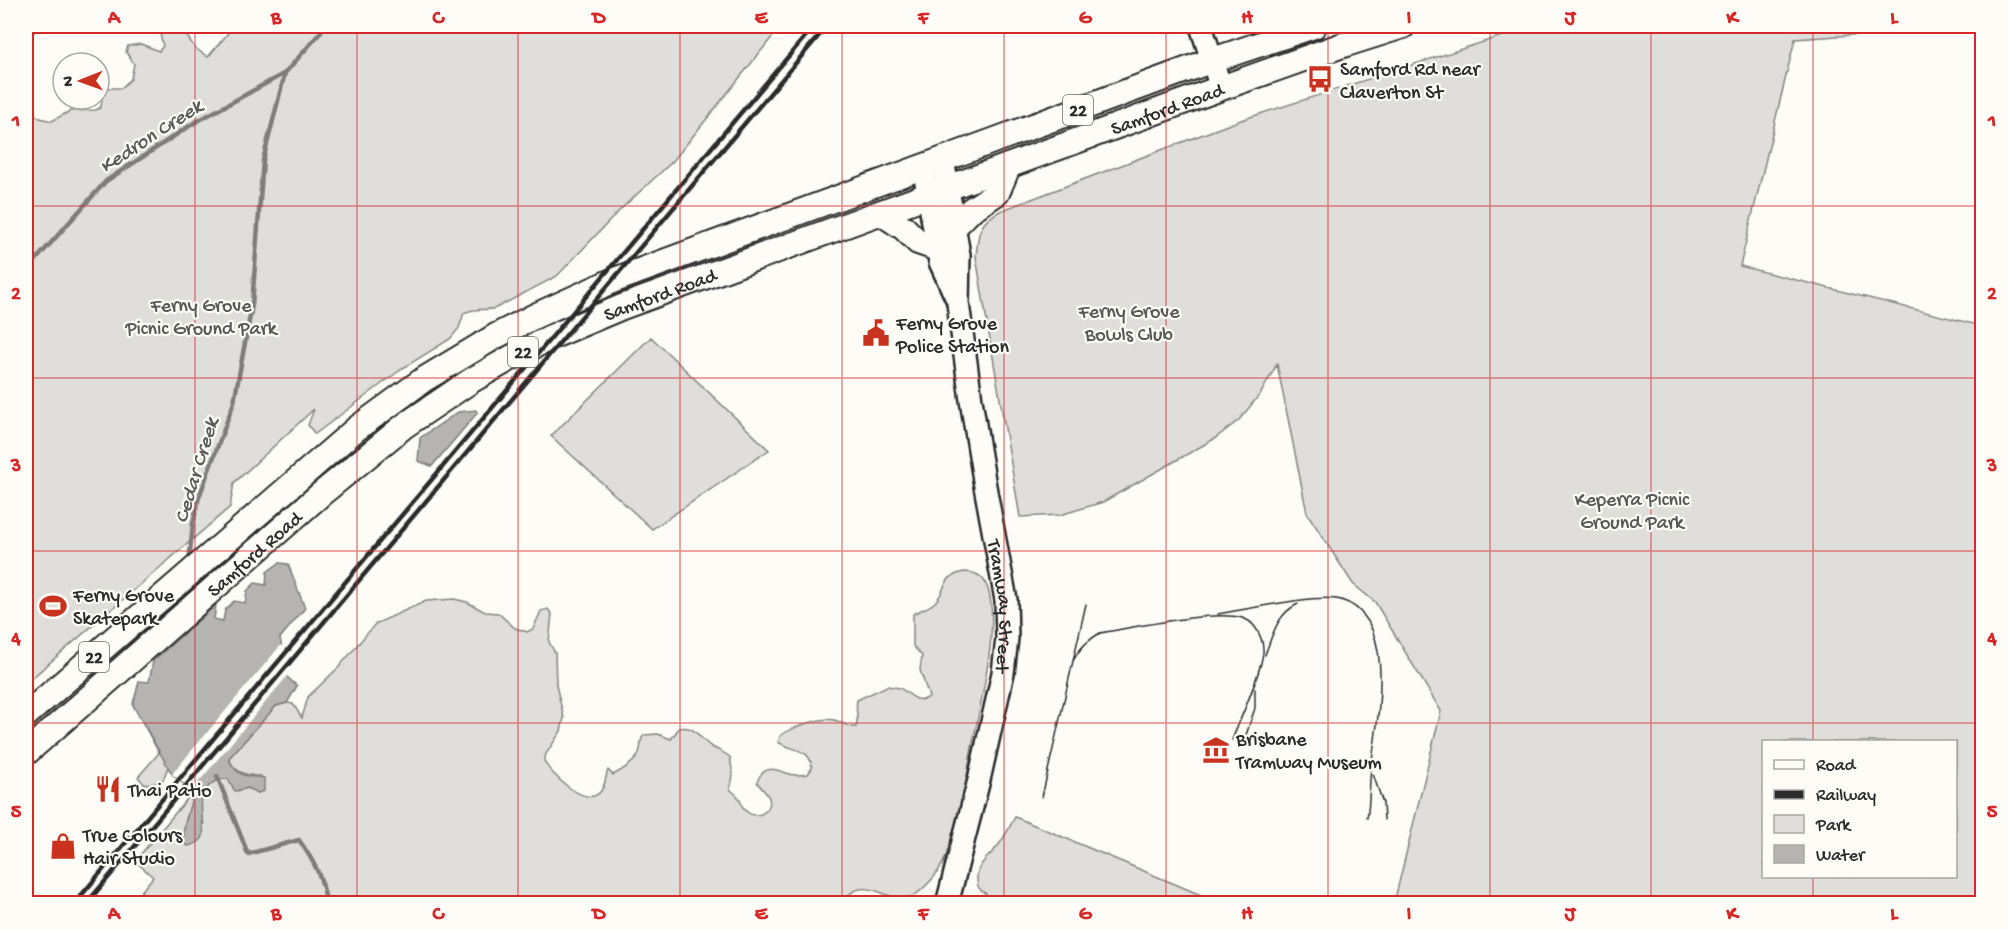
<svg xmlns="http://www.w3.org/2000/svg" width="2008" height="929" viewBox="0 0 2008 929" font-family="'Gochi Hand',sans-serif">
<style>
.green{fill:#dfdeda;stroke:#858482;stroke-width:1.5;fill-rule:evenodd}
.water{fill:#b5b4b1;stroke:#7e7d7b;stroke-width:1.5}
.pier{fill:#fdfcf7}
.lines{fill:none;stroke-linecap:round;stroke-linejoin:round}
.stream{stroke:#7e7d7b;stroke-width:4.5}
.street-casing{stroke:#2b2b2b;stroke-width:20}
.secondary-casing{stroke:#2b2b2b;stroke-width:26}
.primary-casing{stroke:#2b2b2b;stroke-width:28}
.street{stroke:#fdfcf7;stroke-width:15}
.secondary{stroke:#fdfcf7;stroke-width:21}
.primary{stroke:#fdfcf7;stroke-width:24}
.tram{stroke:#2b2b2b;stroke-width:1.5}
.rail{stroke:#2b2b2b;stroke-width:4.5}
.grid{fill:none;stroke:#d62828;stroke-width:1.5;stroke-opacity:0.55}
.labels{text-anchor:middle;stroke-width:4.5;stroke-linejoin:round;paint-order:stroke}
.shield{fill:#fdfcf7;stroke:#6a6a68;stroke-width:1.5}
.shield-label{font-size:18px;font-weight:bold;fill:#2b2b2b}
.poi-label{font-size:20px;fill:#2b2b2b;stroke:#fdfcf7;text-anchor:start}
.street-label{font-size:20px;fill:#2b2b2b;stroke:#fdfcf7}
.park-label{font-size:20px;fill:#585857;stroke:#fdfcf7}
.water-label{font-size:21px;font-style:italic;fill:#5b5b5a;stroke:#fdfcf7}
.neatline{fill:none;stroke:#d62828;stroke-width:2}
.grid-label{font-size:20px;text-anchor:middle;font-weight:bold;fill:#d62828}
</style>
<rect width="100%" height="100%" fill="#fdfcf7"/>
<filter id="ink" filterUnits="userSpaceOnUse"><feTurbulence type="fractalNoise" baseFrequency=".0167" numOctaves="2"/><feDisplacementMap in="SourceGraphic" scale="12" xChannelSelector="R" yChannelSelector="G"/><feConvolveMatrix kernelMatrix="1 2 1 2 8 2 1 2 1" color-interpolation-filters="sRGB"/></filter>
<g filter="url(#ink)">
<path class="green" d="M158 26H180L195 48 208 57 234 26H781L673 161 621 209 557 276 496 308C483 312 477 306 464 313L459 328 450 339 403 368 315 434 308 425 314 409 234 483 230 507 26 683V108L40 118 52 121 70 111 96 110 101 107 103 88H121L131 79 134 64 126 52 128 46 141 44 159 51 163 46Z
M1533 26H1982L1795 39 1740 266 1982 326V903H1394L1441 711 1375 602 1353 584 1307 513 1277 364 1261 393 1239 420 1214 439 1103 502 1060 515 1020 517 976 257C978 233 978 223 1000 211L1238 121ZM1764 742H1956V876H1764Z
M651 337 769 450 652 529 551 436Z
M964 572C974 572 982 575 986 584 1002 618 980 705 973 742 967 775 962 809 952 841 948 853 942 867 934 877 928 884 921 892 913 896 892 906 867 876 849 895V904H131L153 877 135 861 193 792C191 808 180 829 185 844L204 824C197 805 201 777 228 779L233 788 238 791 248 788 258 793 261 776C247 776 233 773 229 758L276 706 287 703 293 704 302 718 308 697 339 667 375 624 426 601 454 599 467 602 485 612 498 613 515 628 527 632 533 629 541 611 548 609 552 614 549 642 555 653 556 685 564 718 561 731 546 754 544 761C551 775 586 808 600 792 606 786 605 777 608 770L613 775C621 771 636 762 639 753 642 746 639 741 644 735L658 734 671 739 679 728C696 724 699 740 712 747 719 751 724 752 730 757L733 776 730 789C733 792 738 796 740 800 742 805 742 809 747 812 757 820 773 811 769 798 767 793 760 787 757 782 763 764 775 769 789 774 795 776 802 775 808 774L812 768C811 748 792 751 778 742L781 735C792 728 821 716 834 720 843 722 847 728 856 727 859 718 855 710 857 700L887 686 900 688 916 699 923 700 929 697 920 670 922 656 913 646V614C920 610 929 608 935 602 948 589 940 577 964 572Z
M134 700 168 767 163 780 152 784H144L138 777 159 753 133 705Z
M1015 817 1220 903H980L988 900 986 894C979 890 977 887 977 878 977 862 992 856 1000 843 1006 835 1010 826 1015 817Z"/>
<path class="water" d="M476 410 477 413 432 466 418 461 420 438 458 412Z
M279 563 288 564 305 608 280 638 287 677 297 686 287 703 276 706 229 758C231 766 239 775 248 776 254 778 258 776 264 778V791L258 793 248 788 235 791 228 779C215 778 207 786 201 796 202 803 201 809 202 816 203 833 209 841 188 846L185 844C180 829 191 808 193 792L172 774 133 705 139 681 149 682 153 661 216 605 214 619 223 621 225 610 234 601 245 603 247 591 255 583 266 585 267 572Z"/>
<path class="pier" d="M281 645 284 648 289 674 192 790 172 774Z"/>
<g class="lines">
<path class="stream" d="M26 271 106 181 194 123 285 73 320 33 324 26
M189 563 193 523 199 497 234 402 252 305 263 160 285 73
M217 776 248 854 299 840C313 860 324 879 326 904"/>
<defs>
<path id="street" d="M26 26H27"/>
<g id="secondary">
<path d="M1201 26 1221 88"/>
<path id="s1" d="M943 159 959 255 958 303 971 400 985 486 1006 600 1007 638 1003 673 979 780 947 904"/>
<path d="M923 166 940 262 956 297"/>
</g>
<g id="primary">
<path d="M881 213 904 228 918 242 938 249"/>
<path d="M954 227 972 209 997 193 1008 167"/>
<path d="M26 715 356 429 423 380 496 336 535 316 612 281 1213 60 1314 26"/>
<path id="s2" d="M26 753 321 494 404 426 472 380 509 359 551 337 622 307 1221 88 1340 46 1403 26"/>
</g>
</defs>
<use href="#street" class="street-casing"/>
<use href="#secondary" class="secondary-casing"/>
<use href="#primary" class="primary-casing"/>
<use href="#street" class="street"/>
<use href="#secondary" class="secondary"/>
<use href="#primary" class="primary"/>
<path class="tram" d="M1218 614C1245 610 1317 593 1341 600 1399 617 1377 723 1371 767 1369 784 1370 801 1367 818
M1265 655C1273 634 1277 614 1298 604
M1073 661C1080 648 1087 641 1100 633 1131 628 1219 608 1245 619 1257 624 1264 641 1263 653 1260 676 1241 717 1232 740
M1243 744 1255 708V689
M1373 774 1383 803 1384 820
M1042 797 1086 604"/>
<path class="rail" d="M74 904 814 26
M86 904 827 26"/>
</g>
</g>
<path class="grid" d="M195 26V904M357 26V904M518 26V904M680 26V904M842 26V904M1004 26V904M1166 26V904M1328 26V904M1490 26V904M1651 26V904M1813 26V742M26 206H1982M26 378H1982M26 551H1982M26 723H1982M1813 876V904"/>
<defs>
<symbol id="bus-bare" viewBox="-9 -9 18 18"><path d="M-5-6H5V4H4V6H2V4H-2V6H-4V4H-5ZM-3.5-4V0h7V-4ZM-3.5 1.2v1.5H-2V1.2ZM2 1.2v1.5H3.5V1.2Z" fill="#c8321e" stroke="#fdfcf7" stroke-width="2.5" paint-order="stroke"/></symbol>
<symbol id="civic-bare" viewBox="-9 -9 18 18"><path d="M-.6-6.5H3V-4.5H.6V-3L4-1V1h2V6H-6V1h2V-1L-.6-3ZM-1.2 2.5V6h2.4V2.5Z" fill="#c8321e" stroke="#fdfcf7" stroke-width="2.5" paint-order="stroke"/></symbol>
<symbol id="stadium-bare" viewBox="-9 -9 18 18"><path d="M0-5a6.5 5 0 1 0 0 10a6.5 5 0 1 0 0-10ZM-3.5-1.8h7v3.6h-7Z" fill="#c8321e" stroke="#fdfcf7" stroke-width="2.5" paint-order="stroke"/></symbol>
<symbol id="museum-bare" viewBox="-9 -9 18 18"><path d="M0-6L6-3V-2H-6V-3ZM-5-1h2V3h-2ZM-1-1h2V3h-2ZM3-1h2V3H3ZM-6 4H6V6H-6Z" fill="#c8321e" stroke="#fdfcf7" stroke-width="2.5" paint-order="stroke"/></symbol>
<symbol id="restaurant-bare" viewBox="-9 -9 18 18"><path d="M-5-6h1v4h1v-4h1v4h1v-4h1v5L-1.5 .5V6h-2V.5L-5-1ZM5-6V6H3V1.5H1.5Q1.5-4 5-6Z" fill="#c8321e" stroke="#fdfcf7" stroke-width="2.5" paint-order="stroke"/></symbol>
<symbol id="shop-bare" viewBox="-9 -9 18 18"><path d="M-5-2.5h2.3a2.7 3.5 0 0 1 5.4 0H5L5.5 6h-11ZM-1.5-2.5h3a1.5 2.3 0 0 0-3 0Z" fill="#c8321e" stroke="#fdfcf7" stroke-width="2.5" paint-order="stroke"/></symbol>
</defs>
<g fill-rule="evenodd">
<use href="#bus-bare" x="1301" y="60" width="38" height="38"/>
<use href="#civic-bare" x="857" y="314" width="38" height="38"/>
<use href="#stadium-bare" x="34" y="587" width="38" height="38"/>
<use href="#museum-bare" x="1197" y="731" width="38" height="38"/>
<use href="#restaurant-bare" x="89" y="770" width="38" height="38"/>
<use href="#shop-bare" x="44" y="827" width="38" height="38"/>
</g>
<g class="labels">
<g class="shield">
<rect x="1063" y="95" width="30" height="30" rx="4.5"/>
<rect x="508" y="337" width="30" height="30" rx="4.5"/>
<rect x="79" y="642" width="30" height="30" rx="4.5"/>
</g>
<g class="shield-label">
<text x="1078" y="116">22</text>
<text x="523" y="358">22</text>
<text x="94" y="663">22</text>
</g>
<g class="poi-label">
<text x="1340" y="75">Samford Rd near<tspan x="1340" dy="23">Claverton St</tspan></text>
<text x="896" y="329">Ferny Grove<tspan x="896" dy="23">Police Station</tspan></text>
<text x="73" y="601">Ferny Grove<tspan x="73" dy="23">Skatepark</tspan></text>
<text x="1236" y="745">Brisbane<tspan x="1236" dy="23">Tramway Museum</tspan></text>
<text x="128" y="796">Thai Patio</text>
<text x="83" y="841">True Colours<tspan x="83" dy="23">Hair Studio</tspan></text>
</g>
<g class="street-label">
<text dy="7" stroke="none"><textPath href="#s2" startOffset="1329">Samford Road</textPath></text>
<text dy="7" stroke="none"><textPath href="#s2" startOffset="789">Samford Road</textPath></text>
<text dy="7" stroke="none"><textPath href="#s2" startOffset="303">Samford Road</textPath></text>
<text dy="7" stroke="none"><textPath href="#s1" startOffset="452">Tramway Street</textPath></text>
</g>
<g class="park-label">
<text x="201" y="311">Ferny Grove<tspan x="201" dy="23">Picnic Ground Park</tspan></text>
<text x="1129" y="317">Ferny Grove<tspan x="1129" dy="23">Bowls Club</tspan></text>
<text x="1632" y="505">Keperra Picnic<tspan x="1632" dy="23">Ground Park</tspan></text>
</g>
<g class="water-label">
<text transform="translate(150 135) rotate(-33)" y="7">Kedron Creek</text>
<text transform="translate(195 470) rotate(-73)" y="7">Cedar Creek</text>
</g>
</g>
<rect width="2008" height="929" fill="none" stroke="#fdfcf7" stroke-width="66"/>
<rect x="1762" y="740" width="195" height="138" fill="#fdfcf7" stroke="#a9a8a5" stroke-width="1.5"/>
<rect x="1774" y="760" width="30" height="9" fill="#fdfcf7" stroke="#a9a8a5" stroke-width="1.5"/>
<text x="1816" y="770" font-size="18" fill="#2b2b2b">Road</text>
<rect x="1774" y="790" width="30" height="9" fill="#2b2b2b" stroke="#a9a8a5" stroke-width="1.5"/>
<text x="1816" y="800" font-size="18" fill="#2b2b2b">Railway</text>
<rect x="1774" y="815" width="30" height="18" fill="#dfdeda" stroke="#a9a8a5" stroke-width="1.5"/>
<text x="1816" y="830" font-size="18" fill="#2b2b2b">Park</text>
<rect x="1774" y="845" width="30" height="18" fill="#b5b4b1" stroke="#a9a8a5" stroke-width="1.5"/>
<text x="1816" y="860" font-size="18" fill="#2b2b2b">Water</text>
<g transform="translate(81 81) rotate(269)"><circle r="28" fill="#fdfcf7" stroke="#a9a8a5" stroke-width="1.5"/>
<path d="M0-4.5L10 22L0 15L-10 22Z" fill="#c8321e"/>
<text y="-9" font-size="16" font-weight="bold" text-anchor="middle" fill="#2b2b2b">N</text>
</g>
<rect x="33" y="33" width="1942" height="863" class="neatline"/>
<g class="grid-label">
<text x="114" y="23">A</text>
<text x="276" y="23">B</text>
<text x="438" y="23">C</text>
<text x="599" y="23">D</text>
<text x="761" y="23">E</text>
<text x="923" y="23">F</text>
<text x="1085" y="23">G</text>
<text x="1247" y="23">H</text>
<text x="1409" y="23">I</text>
<text x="1570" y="23">J</text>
<text x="1732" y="23">K</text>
<text x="1894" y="23">L</text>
<text x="16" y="126">1</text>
<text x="1992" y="126">1</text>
<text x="16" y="299">2</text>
<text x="1992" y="299">2</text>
<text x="16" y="471">3</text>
<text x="1992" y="471">3</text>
<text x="16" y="644">4</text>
<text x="1992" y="644">4</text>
<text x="16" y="817">5</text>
<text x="1992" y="817">5</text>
<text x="114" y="919">A</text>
<text x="276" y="919">B</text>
<text x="438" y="919">C</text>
<text x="599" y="919">D</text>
<text x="761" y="919">E</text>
<text x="923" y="919">F</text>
<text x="1085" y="919">G</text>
<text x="1247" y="919">H</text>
<text x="1409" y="919">I</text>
<text x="1570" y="919">J</text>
<text x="1732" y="919">K</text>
<text x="1894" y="919">L</text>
</g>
</svg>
